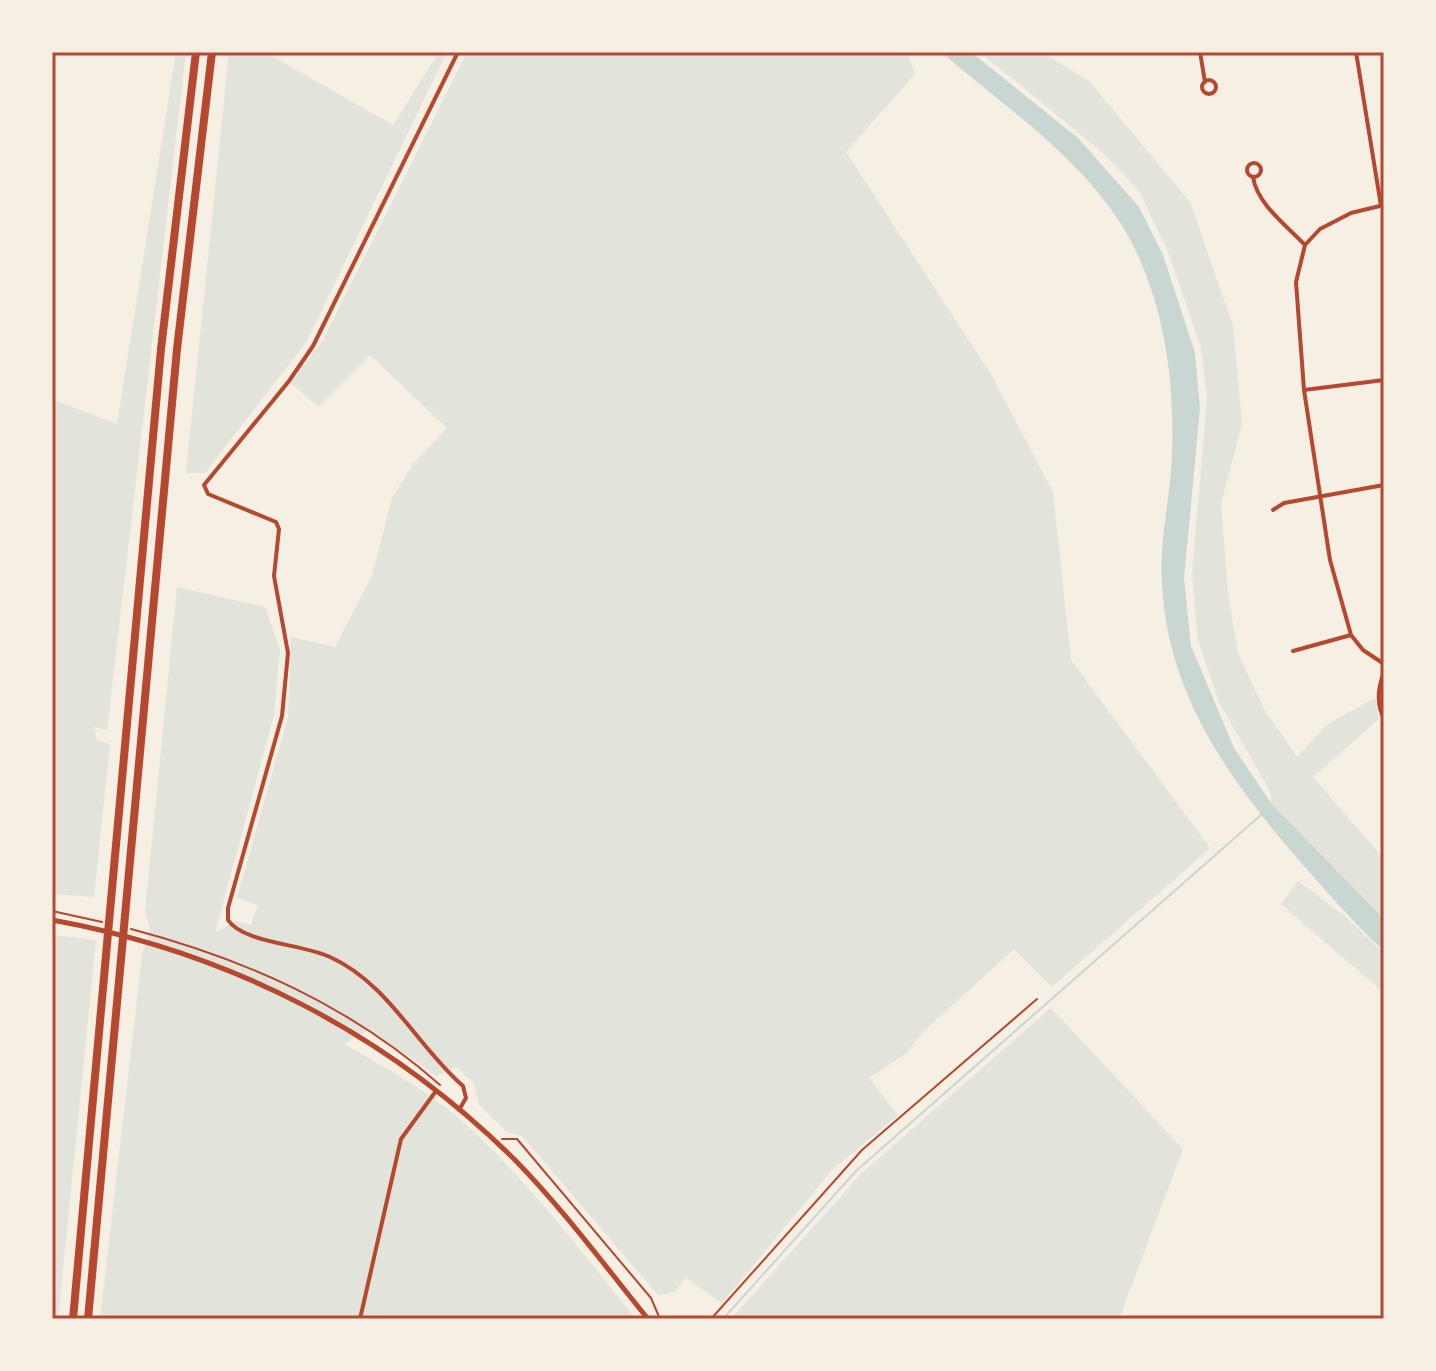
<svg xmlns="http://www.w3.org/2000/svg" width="1436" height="1371" viewBox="0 0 1436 1371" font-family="'Titillium Web',sans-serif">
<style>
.green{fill:#e2e4dc}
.water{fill:#c9d6d2}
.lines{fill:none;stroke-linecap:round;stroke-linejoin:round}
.stream{stroke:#c9d6d2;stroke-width:2}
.path{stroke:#b5482f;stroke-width:2}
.service{stroke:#b5482f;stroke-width:2}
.minor{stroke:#b5482f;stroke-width:4}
.tertiary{stroke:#b5482f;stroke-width:5}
.motorway{stroke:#b5482f;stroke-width:8}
.neatline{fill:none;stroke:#b5482f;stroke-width:3}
</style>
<rect width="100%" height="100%" fill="#f6efe4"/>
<path class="green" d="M176 52H186L107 730 94 727 97 741 110 744 94 897 52 894V399L117 424Z
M229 52H265L393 125 439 52H447L307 341 205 473H186Z
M467 52H907L915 74 846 152 992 376 1053 492 1071 660 1210 848 1052 987 1014 949 923 1032 905 1054 869 1078 898 1115 832 1170 722 1303 686 1278 674 1292 658 1295 522 1136 507 1132 479 1105 473 1082 456 1067 436 1076 370 1029 344 1044C389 1069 433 1094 471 1129 532 1186 584 1255 636 1319H100L142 956 150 929 145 912 177 587 265 607 280 650 274 715 215 933 236 921 251 925 258 905 237 898 288 717 291 637 335 647 372 576 392 498 413 464 447 428 370 355 318 407 291 383 323 340Z
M980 52H1041L1089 81 1190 202 1233 326 1242 424 1221 504 1228 593 1238 653 1264 709 1297 757 1326 725 1375 698 1379 719 1313 777 1384 859V919L1271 803 1270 791 1219 702 1198 640 1192 573 1207 398 1201 347 1167 249 1139 191 1102 152Z
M1298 881 1347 918 1384 953V993L1281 904Z
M52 935 96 940 58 1319H52Z
M1051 1008 1183 1149 1119 1319H731L861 1174Z"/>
<path class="water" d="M941 52H971L1078 138 1139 207 1163 255 1195 353 1200 408 1184 579 1191 646 1234 748 1271 803 1384 919V951C1353 922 1325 890 1297 858 1220 769 1156 676 1162 552 1164 517 1172 483 1172 449 1174 384 1166 320 1140 260 1103 172 1012 113 941 52Z"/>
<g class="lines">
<path class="stream" d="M723 1319 856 1171 1262 814"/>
<path class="path" d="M52 911 102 922
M131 929C245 959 351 1006 440 1085
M502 1139H517L651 1298 660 1319"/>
<path class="service" d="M711 1319 862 1150 1037 999"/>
<path class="minor" d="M458 52 313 346 289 381 204 485 208 494 276 522 279 529 274 576 288 653 282 716 228 908V920C243 943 303 944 330 957 388 983 417 1046 463 1086L466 1098 459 1110
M1200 52 1205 82
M1356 52 1381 206
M1202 87a7 7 0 1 1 14 0a7 7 0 1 1-14 0Z
M1247 170a7 7 0 1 1 14 0a7 7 0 1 1-14 0Z
M1253 177C1257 204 1287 226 1305 245
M1384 205 1351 213 1320 229 1305 245 1296 282 1304 390 1330 560 1351 635 1363 650 1384 664
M1304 390 1384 380
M1273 510 1284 503 1384 485
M1293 651 1351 635
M1384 672C1378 688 1376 703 1384 719
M360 1319 401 1139 436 1091"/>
<path class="tertiary" d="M52 920C229 952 387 1033 515 1160 563 1209 605 1266 648 1319"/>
<path class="motorway" d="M73 1319 161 349 196 52
M88 1319 177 349 212 52"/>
</g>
<rect width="1436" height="1371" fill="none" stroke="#f6efe4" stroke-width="108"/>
<rect x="54" y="54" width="1328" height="1263" class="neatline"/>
</svg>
